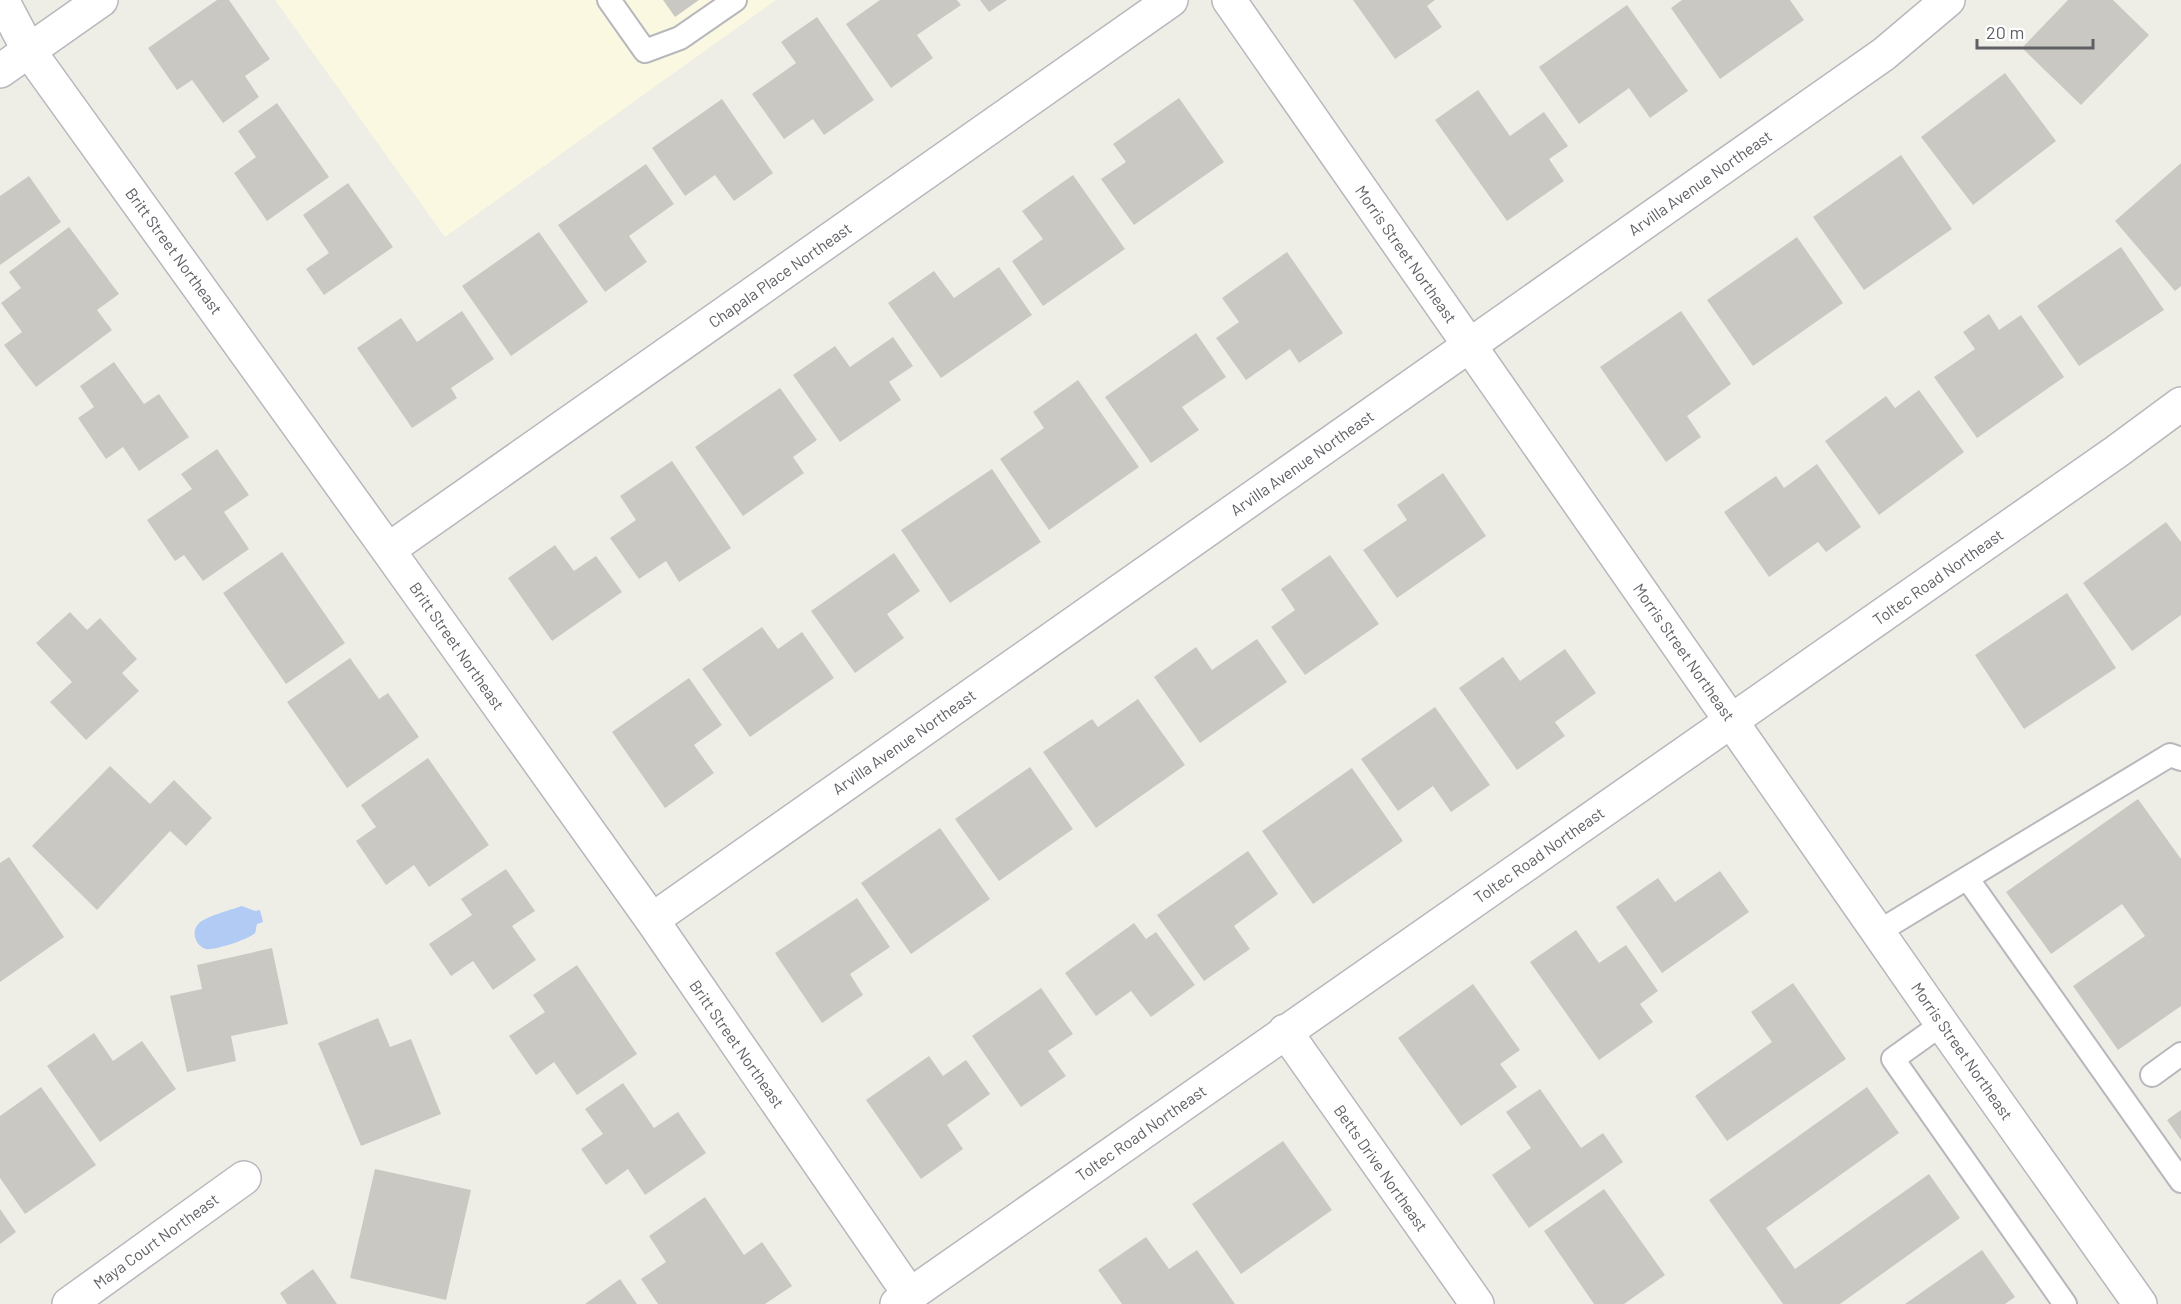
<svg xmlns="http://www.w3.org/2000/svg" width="2181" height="1304" viewBox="0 0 2181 1304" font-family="Barlow,sans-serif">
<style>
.commercial{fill:#faf8e0}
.water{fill:#b1cbf5}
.building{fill:#cac8c3}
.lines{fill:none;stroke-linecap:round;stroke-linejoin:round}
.service-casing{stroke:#b7b7bc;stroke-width:26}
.minor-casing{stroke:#b7b7bc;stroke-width:36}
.tertiary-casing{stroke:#b7b7bc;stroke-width:36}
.service{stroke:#fff;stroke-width:22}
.minor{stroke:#fff;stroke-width:33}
.tertiary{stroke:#fff;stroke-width:33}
.labels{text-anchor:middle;stroke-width:4.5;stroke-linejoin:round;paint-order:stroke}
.street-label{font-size:16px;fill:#5e6065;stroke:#fff}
</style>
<rect width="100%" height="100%" fill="#eeeee7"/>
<path class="commercial" d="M275 0H776L445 237Z"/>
<path class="water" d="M242 906 255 911 260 910 263 922 257 924C256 927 256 931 255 933 250 939 213 951 206 949 196 946 190 932 199 923 207 916 231 910 242 906Z"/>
<path class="building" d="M217 0H229L270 59 245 76 259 97 223 123 192 80 177 90 148 48Z
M663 0H699L675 17Z
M880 0H957L961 5 917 35 933 58 891 88 846 24Z
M980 0H1007L989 12Z
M1353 0H1435L1427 6 1442 27 1395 59Z
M1682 0H1790L1804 20 1720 79 1671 8Z
M2068 0H2113L2149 35 2081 105 2022 48Z
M1627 5 1688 91 1650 118 1629 88 1579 124 1539 67Z
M817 17 874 100 824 135 813 119 784 139 752 94 796 63 781 42Z
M2005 73 2056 141 1973 205 1921 137Z
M1478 90 1510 136 1544 112 1568 146 1549 159 1564 181 1507 221 1435 120Z
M1179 98 1224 162 1134 225 1101 179 1126 162 1113 144Z
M722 99 773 173 734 201 715 175 685 196 652 148Z
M277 103 329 177 267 221 234 173 256 157 238 131Z
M1901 155 1952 229 1864 290 1813 217Z
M2181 163V286L2175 291 2115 221Z
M646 164 674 204 629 236 647 262 605 292 558 225Z
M1073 175 1125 249 1043 306 1012 261 1043 239 1022 211Z
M29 176 61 222 0 265V196Z
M348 183 393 247 324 295 306 269 329 253 303 215Z
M69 227 119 294 97 310 112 330 36 387 4 345 22 332 1 303 21 288 9 272Z
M539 232 588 302 511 356 462 286Z
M1797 237 1843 303 1753 366 1707 300Z
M2121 247 2164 310 2079 366 2037 306Z
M1287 252 1343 333 1299 363 1290 349 1246 380 1216 338 1239 322 1222 298Z
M999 267 1032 315 941 378 888 303 934 271 954 298Z
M462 311 494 359 451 388 457 398 412 428 357 348 401 318 417 342Z
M1681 311 1731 384 1687 416 1701 437 1666 462 1600 367Z
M1989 314 1999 330 2021 315 2064 377 1977 438 1934 377 1975 349 1963 332Z
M1196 333 1226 377 1182 407 1199 430 1151 463 1105 397Z
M893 337 913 366 889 382 901 400 840 442 793 375 835 346 850 367Z
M114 362 144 404 159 394 189 437 139 471 123 447 106 459 78 418 94 407 80 386Z
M1078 380 1139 467 1049 530 1000 459 1044 428 1033 412Z
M780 388 817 440 793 457 804 473 743 516 695 447Z
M1919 390 1964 452 1879 515 1825 441 1886 396 1895 408Z
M217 449 249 495 224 512 249 549 203 581 184 555 175 561 147 520 192 489 181 474Z
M672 461 731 548 679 582 666 561 639 579 610 538 636 520 620 496Z
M1817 464 1861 527 1826 552 1818 542 1769 577 1724 512 1776 476 1784 488Z
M992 469 1041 542 950 603 901 530Z
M1443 473 1486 536 1397 598 1363 550 1407 520 1397 505Z
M2166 522 2181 542V615L2132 651 2083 583Z
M555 545 574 571 596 556 622 592 552 641 508 578Z
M282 552 345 643 286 684 223 593Z
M894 553 920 591 887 614 904 638 855 673 811 611Z
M1330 555 1379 624 1305 675 1271 627 1295 610 1281 589Z
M2067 593 2116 668 2024 729 1975 655Z
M70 612 87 630 100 618 137 659 122 673 139 691 86 740 50 702 72 682 36 643Z
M762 627 778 649 802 632 834 678 750 737 702 669Z
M1257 639 1287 682 1200 743 1154 677 1196 647 1212 670Z
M1565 649 1596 693 1555 722 1565 736 1517 770 1459 688 1503 657 1520 681Z
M350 658 379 699 388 693 419 737 347 788 287 702Z
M689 678 722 725 694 745 714 773 665 808 612 732Z
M1138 699 1185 765 1096 828 1043 752 1092 719 1098 727Z
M1435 707 1490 785 1451 812 1433 786 1398 811 1361 759Z
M428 758 489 845 429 887 414 865 386 885 356 841 376 827 361 805Z
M110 766 150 804 174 780 212 818 186 846 170 831 97 910 32 846Z
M1030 767 1073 829 999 881 955 819Z
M1352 768 1403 841 1313 904 1262 831Z
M2138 799 2181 859V1006L2118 1050 2073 986 2145 936 2122 904 2051 954 2006 892Z
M940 828 990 899 911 954 861 883Z
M1248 851 1278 894 1234 926 1250 949 1204 981 1157 915Z
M9 857 64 937 0 982V863Z
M506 869 535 911 512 926 536 960 493 990 473 961 451 976 429 944 472 915 461 899Z
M1720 871 1749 912 1662 973 1616 907 1658 878 1675 902Z
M857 898 890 947 850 974 863 995 822 1023 775 953Z
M1134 923 1146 939 1156 932 1195 985 1151 1017 1131 991 1096 1016 1065 973Z
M1576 930 1599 963 1626 945 1658 991 1640 1004 1653 1022 1599 1060 1530 962Z
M272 948 288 1024 231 1036 236 1061 187 1072 170 996 202 989 197 965Z
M577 965 637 1054 577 1095 554 1062 536 1075 509 1036 545 1012 533 995Z
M1793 983 1846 1059 1727 1141 1695 1096 1772 1042 1751 1012Z
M1473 984 1520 1050 1500 1064 1517 1087 1461 1126 1398 1038Z
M1041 988 1073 1034 1048 1051 1066 1076 1021 1107 972 1036Z
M378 1018 390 1047 411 1039 441 1114 361 1146 318 1043Z
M94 1033 113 1061 142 1041 176 1089 100 1142 47 1066Z
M929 1056 943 1076 966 1060 990 1094 947 1125 963 1149 921 1179 866 1100Z
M623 1083 654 1128 678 1112 706 1153 645 1195 628 1169 606 1185 581 1149 603 1134 585 1109Z
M41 1087 96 1165 25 1214 0 1178V1116Z
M1867 1087 1899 1133 1766 1228 1795 1269 1929 1174 1960 1218 1840 1304H1783L1709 1200Z
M1540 1089 1581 1148 1603 1133 1623 1162 1529 1228 1492 1175 1531 1148 1506 1112Z
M2181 1110V1140L2167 1120Z
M1283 1141 1332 1210 1241 1274 1192 1204Z
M375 1169 471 1190 446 1300 350 1278Z
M1604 1189 1665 1275 1624 1304H1594L1544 1231Z
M705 1197 744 1255 762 1242 792 1286 765 1304H658L641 1279 666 1262 649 1236Z
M0 1209 16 1232 0 1244Z
M1146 1237 1169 1269 1197 1250 1235 1304H1122L1098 1270Z
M1982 1250 2015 1297 2005 1304H1905Z
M313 1269 337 1304H287L280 1293Z
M620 1279 637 1304H585Z"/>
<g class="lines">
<defs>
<path id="service" d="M609 0 645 51 680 38 735 0
M1967 878 2181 1181
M1878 932 2170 755 2181 759
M1942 1024 1893 1059 2065 1304
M2152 1075 2181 1054"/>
<path id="minor" d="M2 0 29 51 388 550 652 920 910 1295
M388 550 1171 0
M652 920 1884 54 1948 0
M1285 1031 1477 1304
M69 1304 244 1178
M897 1304 2116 452 2181 404"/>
<path id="tertiary" d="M1229 0 1942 1024 2140 1304
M0 71 101 0"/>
</defs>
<use href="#service" class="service-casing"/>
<use href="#minor" class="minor-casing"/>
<use href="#tertiary" class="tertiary-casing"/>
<use href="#service" class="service"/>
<use href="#minor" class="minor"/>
<use href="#tertiary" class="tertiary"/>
</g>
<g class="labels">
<g class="street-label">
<text transform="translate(1700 183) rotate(-35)" y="6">Arvilla Avenue Northeast</text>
<text transform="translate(174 251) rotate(54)" y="6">Britt Street Northeast</text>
<text transform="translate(1406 254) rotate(55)" y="6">Morris Street Northeast</text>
<text transform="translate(780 275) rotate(-35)" y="6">Chapala Place Northeast</text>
<text transform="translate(1302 463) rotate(-35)" y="6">Arvilla Avenue Northeast</text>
<text transform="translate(1938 577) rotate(-35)" y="6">Toltec Road Northeast</text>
<text transform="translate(457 646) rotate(55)" y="6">Britt Street Northeast</text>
<text transform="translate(1684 652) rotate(55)" y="6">Morris Street Northeast</text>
<text transform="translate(904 742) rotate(-35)" y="6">Arvilla Avenue Northeast</text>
<text transform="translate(1539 855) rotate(-35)" y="6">Toltec Road Northeast</text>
<text transform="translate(737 1044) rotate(55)" y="6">Britt Street Northeast</text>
<text transform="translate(1962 1051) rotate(55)" y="6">Morris Street Northeast</text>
<text transform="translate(1141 1133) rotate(-35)" y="6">Toltec Road Northeast</text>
<text transform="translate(1381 1168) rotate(55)" y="6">Betts Drive Northeast</text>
<text transform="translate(156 1241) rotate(-36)" y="6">Maya Court Northeast</text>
</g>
</g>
<path d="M1977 39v9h116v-9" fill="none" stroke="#5e6065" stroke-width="3"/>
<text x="1986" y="39" font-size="18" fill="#5e6065" stroke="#ffffff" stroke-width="4.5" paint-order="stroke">20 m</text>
</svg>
